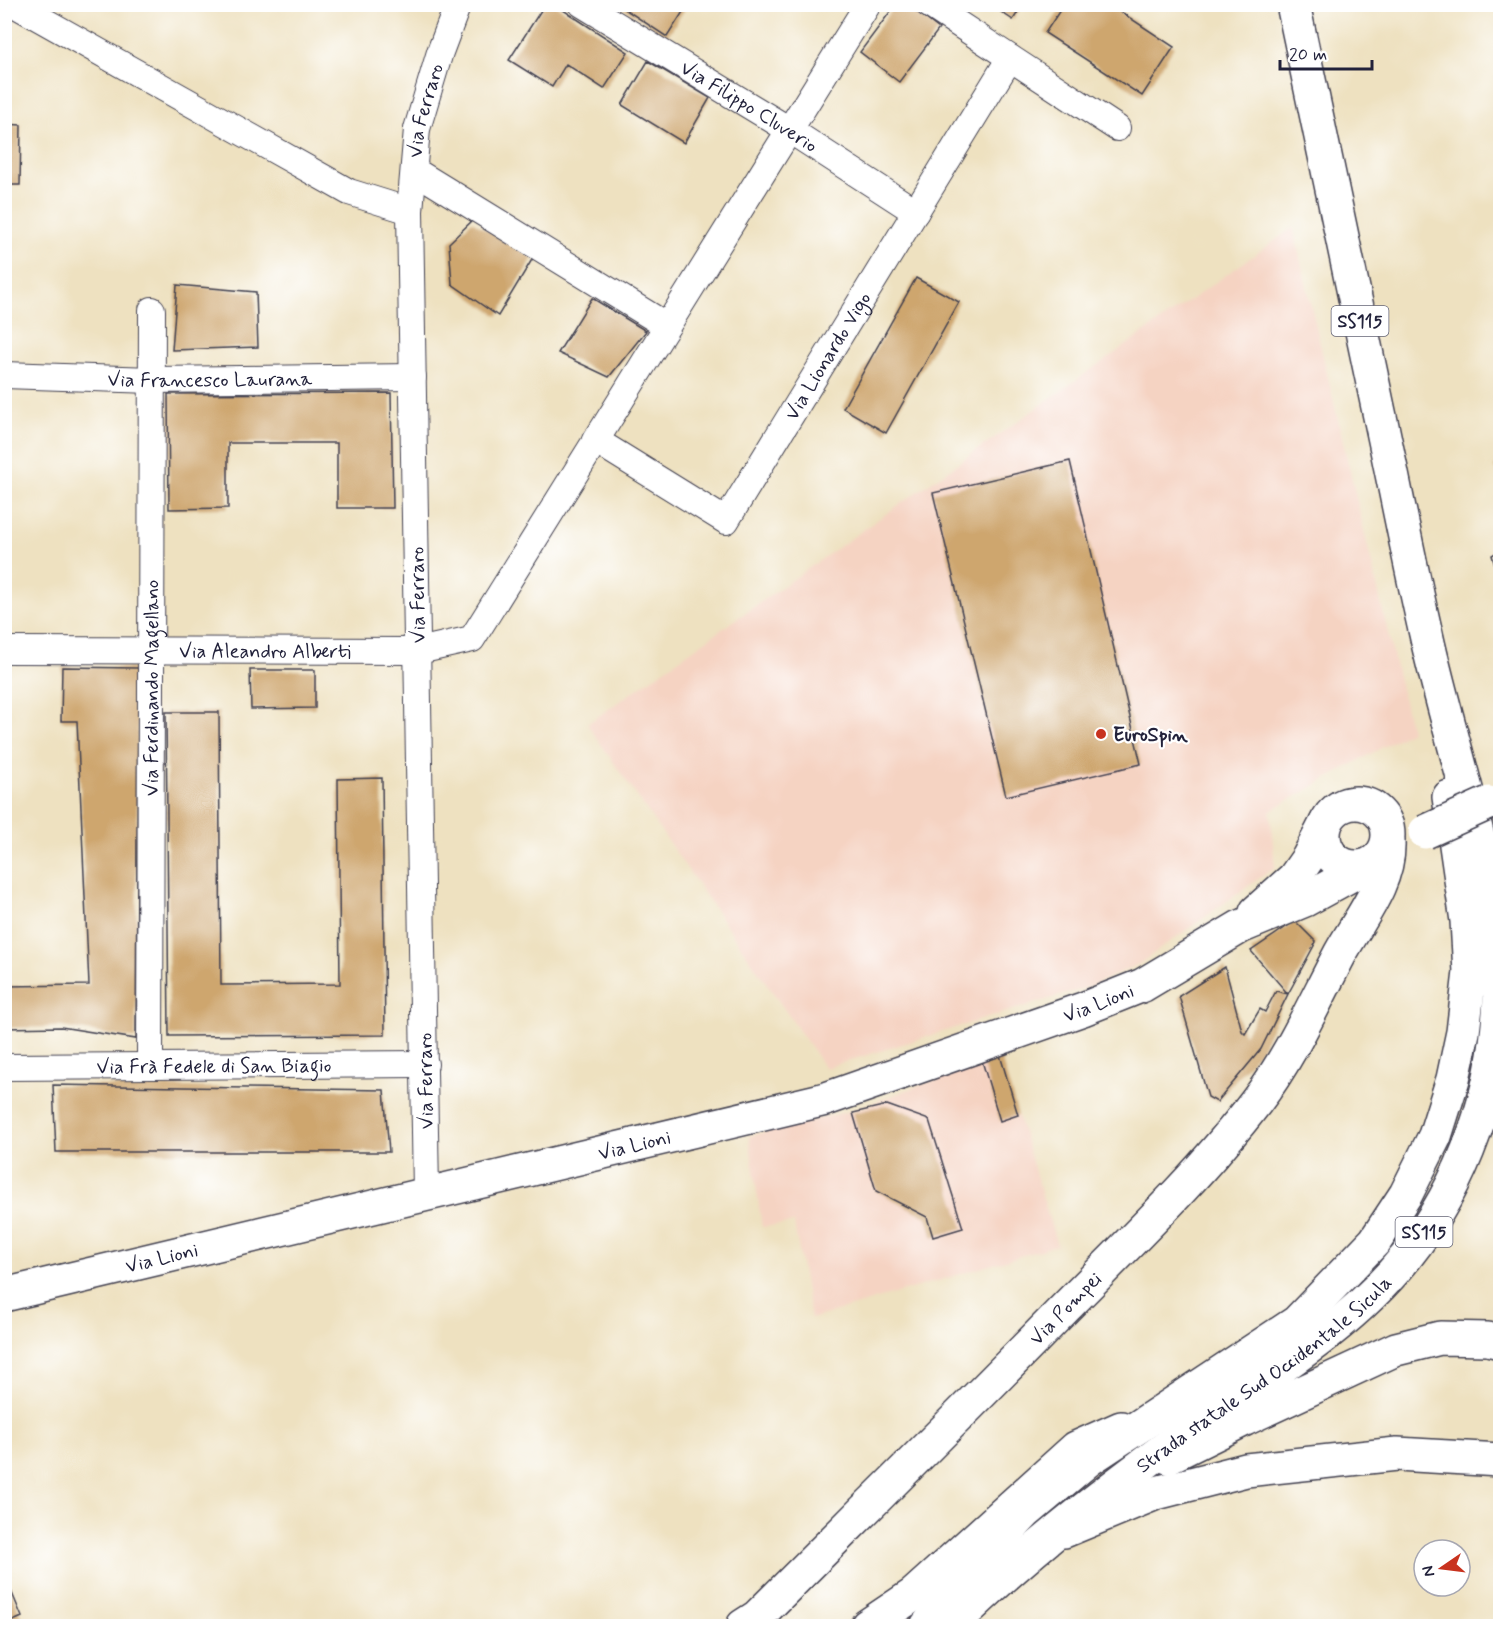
<svg xmlns="http://www.w3.org/2000/svg" width="1505" height="1631" viewBox="0 0 1505 1631" font-family="Mynerve,sans-serif">
<style>
.built{fill:#f5d3c2}
.building{fill:#cea66e}
.lines{fill:none;stroke-linecap:round;stroke-linejoin:round}
.street-casing{stroke:#413f4f;stroke-width:28}
.secondary-casing{stroke:#413f4f;stroke-width:36}
.primary-casing{stroke:#413f4f;stroke-width:36}
.street{stroke:#fff;stroke-width:26}
.secondary{stroke:#fff;stroke-width:33}
.primary{stroke:#fff;stroke-width:33}
.secondary-bridge-casing{stroke:#413f4f;stroke-width:36;stroke-linecap:butt}
.secondary-bridge{stroke:#fff;stroke-width:33}
.poi-dot{fill:#c8321e;stroke:#fff;stroke-width:2}
.labels{text-anchor:middle;stroke-width:4.5;stroke-linejoin:round;paint-order:stroke}
.shield{fill:#fff;stroke:#646476;stroke-width:1.5}
.shield-label{font-size:18px;font-weight:bold;fill:#22223b}
.street-label{font-size:20px;fill:#22223b;stroke:#fff}
.poi-label{font-size:20px;font-weight:bold;fill:#22223b;stroke:#fff;text-anchor:start}
</style>
<rect width="100%" height="100%" fill="#fff"/>
<filter id="ink" filterUnits="userSpaceOnUse"><feTurbulence type="fractalNoise" baseFrequency=".0167" numOctaves="2"/><feDisplacementMap in="SourceGraphic" scale="12" xChannelSelector="R" yChannelSelector="G"/><feConvolveMatrix kernelMatrix="1 2 1 2 8 2 1 2 1" color-interpolation-filters="sRGB"/></filter>
<filter id="wash" filterUnits="userSpaceOnUse"><feTurbulence type="fractalNoise" baseFrequency=".008" numOctaves="4" result="noise"/><feDisplacementMap in="SourceGraphic" scale="24" xChannelSelector="R" yChannelSelector="G"/><feGaussianBlur stdDeviation="1.35" result="paint"/><feColorMatrix in="noise" values="0 0 0 0 0 0 0 0 0 0 0 0 0 0 0 0 0 1.4 0 .05"/><feComposite in="paint" operator="in"/></filter>
<g filter="url(#wash)">
<rect width="100%" height="100%" fill="#eee1c0"/>
<path class="built" d="M1293 228 1411 731 1270 811 1275 867 1139 964 1088 987 825 1068 587 724Z
M1000 1055 1057 1245 811 1319 794 1223 762 1227 749 1136 854 1110Z"/>
<g id="blocks">
<path class="building" d="M545 4H554L628 52 604 89 566 64 552 87 509 60Z
M617 4H688L667 37Z
M896 4H907L939 29 899 82 860 52Z
M989 4H1023L1013 20Z
M1064 4H1109L1174 47 1142 96 1045 33Z
M648 61 710 98 684 143 622 105Z
M4 124 21 125 20 185H4Z
M472 221 533 258 498 316 452 284 449 243Z
M916 278 959 302 886 433 843 408Z
M177 285 256 292 258 347 172 350Z
M592 298 646 331 609 377 558 353Z
M391 393 393 508H337V443H228V508L169 509 168 394Z
M1070 461 1141 764 1006 796 933 493Z
M1500 463V477L1494 467Z
M1500 550V584L1492 555Z
M62 667 138 668 136 1039 61 1027 4 1028V986L89 985 77 721H61Z
M250 670H315V708L251 709Z
M166 712H219L221 985 340 984 338 779 382 778 385 1035 169 1036Z
M1295 921 1316 942 1288 994 1251 951Z
M1225 967 1242 1031 1245 1034 1260 1009 1265 1012 1276 991 1288 994 1261 1049 1217 1102 1208 1097 1179 996Z
M1000 1055 1018 1115 1000 1121 982 1061Z
M53 1085 384 1090 389 1152H56Z
M887 1105 929 1120 963 1228 933 1237 927 1217 876 1191 853 1113Z
M4 1574 22 1617 4 1625Z"/>
</g>
</g>
<g filter="url(#ink)">
<use href="#blocks" fill-opacity="0" stroke="#413f4f" stroke-width="1.5"/>
<g class="lines">
<defs>
<g id="street">
<path d="M14 4 349 192 410 211"/>
<path id="s1" d="M582 4 791 131 916 212"/>
<path d="M928 4 1117 128"/>
<path d="M415 171 667 326"/>
<path id="s2" d="M4 375 152 380 413 377"/>
<path id="s3" d="M595 440 726 521 1010 58"/>
<path id="s4" d="M4 650 418 651 472 639 868 4"/>
<path id="s5" d="M150 1066 152 310"/>
<path id="s6" d="M4 1067 425 1064"/>
<path id="s7" d="M426 1193 410 211 417 129 440 52 458 4"/>
</g>
<g id="secondary">
<circle cx="1356" cy="835" r="32"/>
<path d="M1256 912 1294 878 1308 858 1326 823"/>
<path id="s8" d="M4 1295 826 1099 1083 1009 1143 985 1240 927 1305 900 1367 866"/>
<path d="M1168 1457 1245 1419 1396 1349 1440 1338 1488 1339 1500 1342"/>
<path d="M1064 1531 1156 1493 1246 1470 1397 1454 1500 1460"/>
<path id="s9" d="M743 1626 757 1617C860 1514 964 1412 1066 1307 1131 1241 1199 1176 1256 1102 1291 1056 1314 1003 1341 952 1360 918 1390 882 1388 842"/>
<path d="M867 1626 913 1595 1076 1448 1121 1428"/>
</g>
<g id="primary">
<path d="M927 1626 979 1561 1026 1512 1088 1460 1297 1322 1375 1241 1406 1194 1435 1136 1453 1079 1463 1032 1470 972 1467 921 1449 797"/>
<path id="s10" d="M951 1626C1027 1551 1113 1485 1200 1423 1273 1372 1349 1328 1406 1257 1465 1183 1497 1089 1500 995 1502 948 1494 909 1484 864 1468 787 1443 711 1426 634 1409 561 1395 486 1379 412 1351 276 1322 140 1293 4"/>
</g>
</defs>
<use href="#street" class="street-casing"/>
<use href="#secondary" class="secondary-casing"/>
<use href="#primary" class="primary-casing"/>
<use href="#street" class="street"/>
<use href="#secondary" class="secondary"/>
<use href="#primary" class="primary"/>
<defs>
<path id="secondary-bridge" d="M1425 832 1489 803"/>
</defs>
<use href="#secondary-bridge" class="secondary-bridge-casing"/>
<use href="#secondary-bridge" class="secondary-bridge"/>
</g>
</g>
<circle class="poi-dot" cx="1101" cy="734" r="6"/>
<g class="labels">
<g class="shield">
<rect x="1331.5" y="306" width="57" height="30" rx="4.5"/>
<rect x="1395.5" y="1217" width="57" height="30" rx="4.5"/>
</g>
<g class="shield-label">
<text x="1360" y="327">SS115</text>
<text x="1424" y="1238">SS115</text>
</g>
<g class="street-label">
<text dy="7" stroke="none"><textPath href="#s1" startOffset="196">Via Filippo Cluverio</textPath></text>
<text dy="7" stroke="none"><textPath href="#s7" startOffset="1084">Via Ferraro</textPath></text>
<text dy="7" stroke="none"><textPath href="#s3" startOffset="348">Via Lionardo Vigo</textPath></text>
<text dy="7" stroke="none"><textPath href="#s2" startOffset="206">Via Francesco Laurana</textPath></text>
<text transform="translate(417 595) rotate(-91)" y="7">Via Ferraro</text>
<text dy="7" stroke="none"><textPath href="#s4" startOffset="261">Via Aleandro Alberti</textPath></text>
<text dy="7" stroke="none"><textPath href="#s5" startOffset="378">Via Ferdinando Magellano</textPath></text>
<text dy="7" stroke="none"><textPath href="#s8" startOffset="1134">Via Lioni</textPath></text>
<text dy="7" stroke="none"><textPath href="#s6" startOffset="210">Via Frà Fedele di San Biagio</textPath></text>
<text transform="translate(425 1081) rotate(-91)" y="7">Via Ferraro</text>
<text dy="7" stroke="none"><textPath href="#s8" startOffset="648">Via Lioni</textPath></text>
<text dy="7" stroke="none"><textPath href="#s8" startOffset="162">Via Lioni</textPath></text>
<text dy="7" stroke="none"><textPath href="#s9" startOffset="453">Via Pompei</textPath></text>
<text dy="7" stroke="none"><textPath href="#s10" startOffset="402">Strada statale Sud Occidentale Sicula</textPath></text>
</g>
<g class="poi-label">
<text x="1113" y="741">EuroSpin</text>
</g>
</g>
<rect width="1505" height="1631" fill="none" stroke="#fff" stroke-width="24"/>
<g transform="translate(1442 1568) rotate(256)"><circle r="28" fill="#ffffff" stroke="#a7a7b1" stroke-width="1.5"/>
<path d="M0-4.5L10 22L0 15L-10 22Z" fill="#c8321e"/>
<text y="-9" font-size="16" font-weight="bold" text-anchor="middle" fill="#22223b">N</text>
</g>
<path d="M1280 60v9h92v-9" fill="none" stroke="#22223b" stroke-width="3"/>
<text x="1289" y="60" font-size="18" fill="#22223b" stroke="#ffffff" stroke-width="4.5" paint-order="stroke">20 m</text>
</svg>
